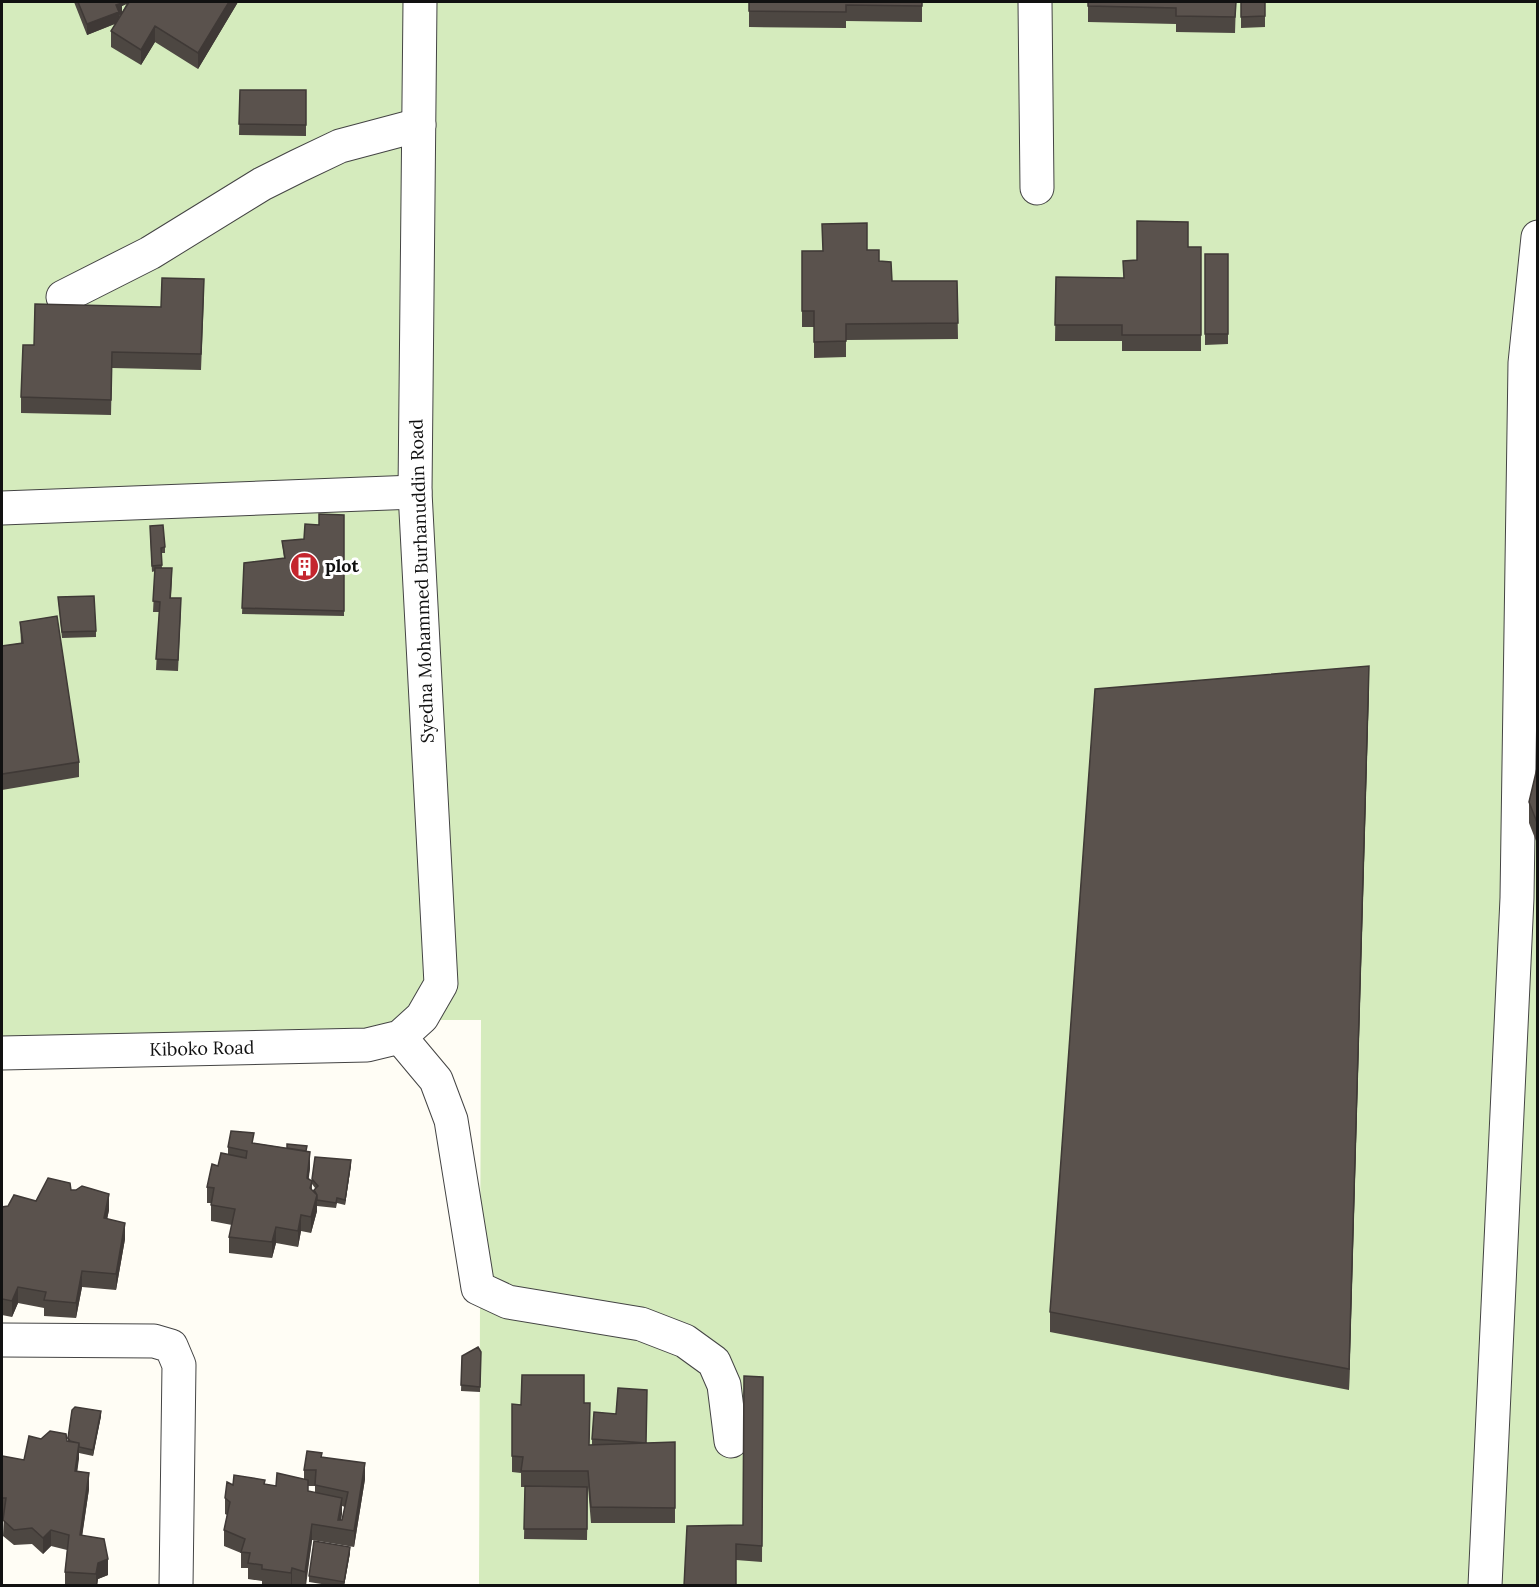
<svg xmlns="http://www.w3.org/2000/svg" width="1539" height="1587" viewBox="0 0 1539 1587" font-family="Lora,serif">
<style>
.green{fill:#d5ebbd}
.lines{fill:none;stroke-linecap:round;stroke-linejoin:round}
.minor-casing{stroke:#444;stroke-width:35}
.minor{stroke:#fff;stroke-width:33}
.wall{fill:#4d4742;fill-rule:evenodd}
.shaded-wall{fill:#3f3936}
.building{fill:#5a524d;stroke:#3f3936;stroke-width:1.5}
.labels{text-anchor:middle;stroke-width:6;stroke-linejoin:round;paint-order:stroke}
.poi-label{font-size:18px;font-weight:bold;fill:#111;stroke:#fff;text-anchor:start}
.street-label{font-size:18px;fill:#111;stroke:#fff}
</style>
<rect width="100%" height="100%" fill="#fffdf5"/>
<path class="green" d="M2 2H1537V1585H479L481 1020H400V1037L2 1036Z"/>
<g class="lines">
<defs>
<g id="minor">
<path d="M1035 2 1037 188"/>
<path d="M63 297 150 253 262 184 298 166 340 146 419 125"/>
<path d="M2 508 415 492"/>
<path d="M400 1037 436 1080 451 1120 478 1288 508 1302 641 1324 685 1341 714 1362 724 1385 731 1441"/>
<path id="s1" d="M2 1053 367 1045 400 1037 422 1017 441 984 415 492 420 2"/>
<path d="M2 1340 154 1341 171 1346 179 1365 176 1586"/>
<path d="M1485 1586 1517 898 1525 363 1538 237"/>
</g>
</defs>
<use href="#minor" class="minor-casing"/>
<use href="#minor" class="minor"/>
</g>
<path class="wall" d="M74 2H238L198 69 155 42 141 65 111 47V31L115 24 87 35ZM127 3 122 12V6Z
M749 2H922V22L846 21V28L749 27Z
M1088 2H1236L1235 33 1176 32V24L1088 22Z
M1241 2H1265V27L1241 28Z
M240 90H306V136L239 135Z
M1188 247H1201V351H1122V341H1055L1056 277 1123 278 1137 260Z
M867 250 879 261 892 281H957L958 339 846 340V357L814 358V327H802V251Z
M1205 254H1228V344L1205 345Z
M204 295 201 370 112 368 111 415 21 413V397L34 345Z
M344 515V616L242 614 244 563 284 558 282 541 304 539 319 525Z
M150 532 165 547V553H161L162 568 172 579 171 598 181 609 178 671 156 670 159 612H153L155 571 152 572Z
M58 597 96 631V637L62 638Z
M20 622 79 762V777L2 790V646L21 643Z
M1369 687 1349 1390 1050 1332V1312Z
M1538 764V846L1529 823V802Z
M254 1143 287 1148V1144L306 1151 310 1168 308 1179 312 1181V1179L351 1165 345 1205 337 1203 336 1208 317 1206V1211L311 1233 301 1231 298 1247 276 1243 272 1258 229 1253V1237L232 1225 211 1221V1203H207V1187L228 1154V1147ZM312 1184 315 1188 314 1192 312 1190Z
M71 1190 109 1210 107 1219 125 1239 116 1290 82 1287 76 1318 44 1316V1308L18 1303 12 1317 2 1315V1207L36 1201Z
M481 1352 480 1392 461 1391 462 1356Z
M763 1377 762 1562 736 1560 684 1586 743 1525Z
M584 1403 590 1419 589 1445H592V1439L647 1443 675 1442V1523H591L588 1487 587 1540 524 1539 525 1487H521V1473L512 1472V1404L521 1405Z
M101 1416 93 1456 79 1453 77 1471 89 1489 82 1535 108 1575 98 1579 97 1586H65V1572L67 1550 51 1546 43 1554 32 1544 14 1545 3 1536 4 1514H2V1456L24 1460 41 1439 68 1441V1438Z
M322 1457 365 1479 354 1547 312 1540 306 1586H297L292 1584 291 1586H267L262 1585V1581L248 1579V1568H241V1553L224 1546V1530L227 1515 225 1514V1498L233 1485 265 1484 276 1486 304 1479V1470ZM308 1486H315V1493L308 1491ZM342 1506 345 1507 342 1520H341Z
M350 1553 344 1586H334L309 1582V1576Z"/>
<path class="shaded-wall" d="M120 2H132L122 6V14L119 15V22L87 35V24Z
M229 2H238L198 69V53Z
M155 26V42L141 65V50Z
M1369 666V687L1349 1390V1369Z
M310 1152V1168L307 1194V1178Z
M351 1160V1165L345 1205V1200Z
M109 1194V1210L104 1234V1218Z
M317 1195V1211L311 1233V1217Z
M301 1215V1231L298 1247V1231Z
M125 1223V1239L116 1290V1274Z
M276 1227V1243L272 1258V1242Z
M82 1271V1287L76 1318V1303Z
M18 1287V1303L12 1317V1301Z
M101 1411V1416L93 1456V1450Z
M79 1443V1459L75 1487V1471Z
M365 1463V1479L354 1547V1531Z
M89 1473V1489L80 1551V1535Z
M342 1498V1514L340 1528 338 1520Z
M312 1524V1540L305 1586V1572Z
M51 1530V1546L43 1554V1538Z
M350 1547V1553L344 1586V1582Z
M108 1559V1575L98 1579 97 1586H96V1574L98 1563Z
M292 1568V1584L291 1586V1573Z"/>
<path class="building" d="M78 2H122V3L116 5 119 12 87 24Z
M129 2H229L198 53 155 26 141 50 111 31Z
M749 2H922V6L846 5V12L749 11Z
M1088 2H1236L1235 17 1176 16V8L1088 6Z
M1241 2H1265V16L1241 17Z
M240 90H306V125L239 124Z
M1137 221 1188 222V247H1201V335H1122V325H1055L1056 277 1124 278 1123 261 1137 260Z
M867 223V250H879V261L891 262 892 281H957L958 323 846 324V341L814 342V311H802V251H823L822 224Z
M1205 254H1228V334H1205Z
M162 278 204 279 201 354 112 352 111 400 21 397 23 345H34L35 304 161 307Z
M319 514 344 515V611L242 608 244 563 285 558 282 541 304 539 305 524 319 525Z
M163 525 165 547 161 548 162 565 152 566 150 526Z
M155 568H172L170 598H181L178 660 156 659 160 602 153 601Z
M94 596 96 631 62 632 58 597Z
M57 616 79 762 2 774V646L23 643 20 622Z
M1369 666 1349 1369 1050 1312 1095 689Z
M1538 764V825L1529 802Z
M231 1131 254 1133 252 1143 310 1152 307 1178 312 1181 310 1188 317 1195 311 1217 301 1215 298 1231 276 1227 272 1242 229 1237 235 1209 211 1205 214 1188 207 1187 212 1164 218 1166 221 1153 246 1158 247 1151 228 1147Z
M287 1144 307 1146 306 1151 287 1148Z
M315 1157 351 1160 345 1200 337 1198 336 1203 317 1200V1195L314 1190 318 1186 312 1179Z
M48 1178 70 1183 71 1190H76L82 1186 109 1194 104 1218 125 1223 116 1274 82 1271 76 1303 44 1300 46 1292 18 1287 12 1301 2 1299V1207L8 1206 14 1195 36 1201Z
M478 1347 481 1352 480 1387 461 1385 462 1356Z
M522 1375H584V1403H590L589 1445 675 1442V1508L591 1507 588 1471H521L523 1457 512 1456V1404L521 1405Z
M744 1376 763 1377 762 1546 736 1544V1586H684L687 1526 743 1525Z
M618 1388 647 1390 646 1443 592 1439 594 1412 616 1414Z
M75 1407 101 1411 93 1450 79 1447V1443L70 1441 68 1438 72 1410Z
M50 1431 66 1434 67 1441 79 1443 75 1471 89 1473 80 1535 104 1539 108 1559 98 1563 96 1574 65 1572 69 1535 51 1530 43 1538 32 1528 14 1530 3 1520 6 1498H2V1456L24 1460 29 1436 41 1439Z
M307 1451 322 1453 321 1457 365 1463 354 1531 312 1524 305 1572 292 1568 291 1573 262 1569V1565L248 1563 250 1553 241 1552 245 1539 224 1530 230 1502 225 1498 227 1482 233 1485 234 1475 265 1480 264 1484 276 1486 277 1473 308 1480V1491L342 1498 338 1520H342L348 1492 315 1485 316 1470H304Z
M525 1486 587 1487V1529H524Z
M314 1541 350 1547 344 1582 309 1576Z"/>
<defs>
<symbol id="building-disc" viewBox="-11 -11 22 22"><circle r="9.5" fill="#c4262e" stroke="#fff"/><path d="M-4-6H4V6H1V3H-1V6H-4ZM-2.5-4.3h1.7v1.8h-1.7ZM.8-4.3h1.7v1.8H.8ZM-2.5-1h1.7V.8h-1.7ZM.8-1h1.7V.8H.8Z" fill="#fff"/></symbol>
</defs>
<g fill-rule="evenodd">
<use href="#building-disc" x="288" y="550" width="33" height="33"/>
</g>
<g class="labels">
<g class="poi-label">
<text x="325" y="572">plot</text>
</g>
<g class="street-label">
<text transform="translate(422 581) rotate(-92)" y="6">Syedna Mohammed Burhanuddin Road</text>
<text dy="6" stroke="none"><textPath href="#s1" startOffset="200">Kiboko Road</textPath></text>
</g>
</g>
<rect width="1539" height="1587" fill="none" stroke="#111111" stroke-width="6"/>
</svg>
